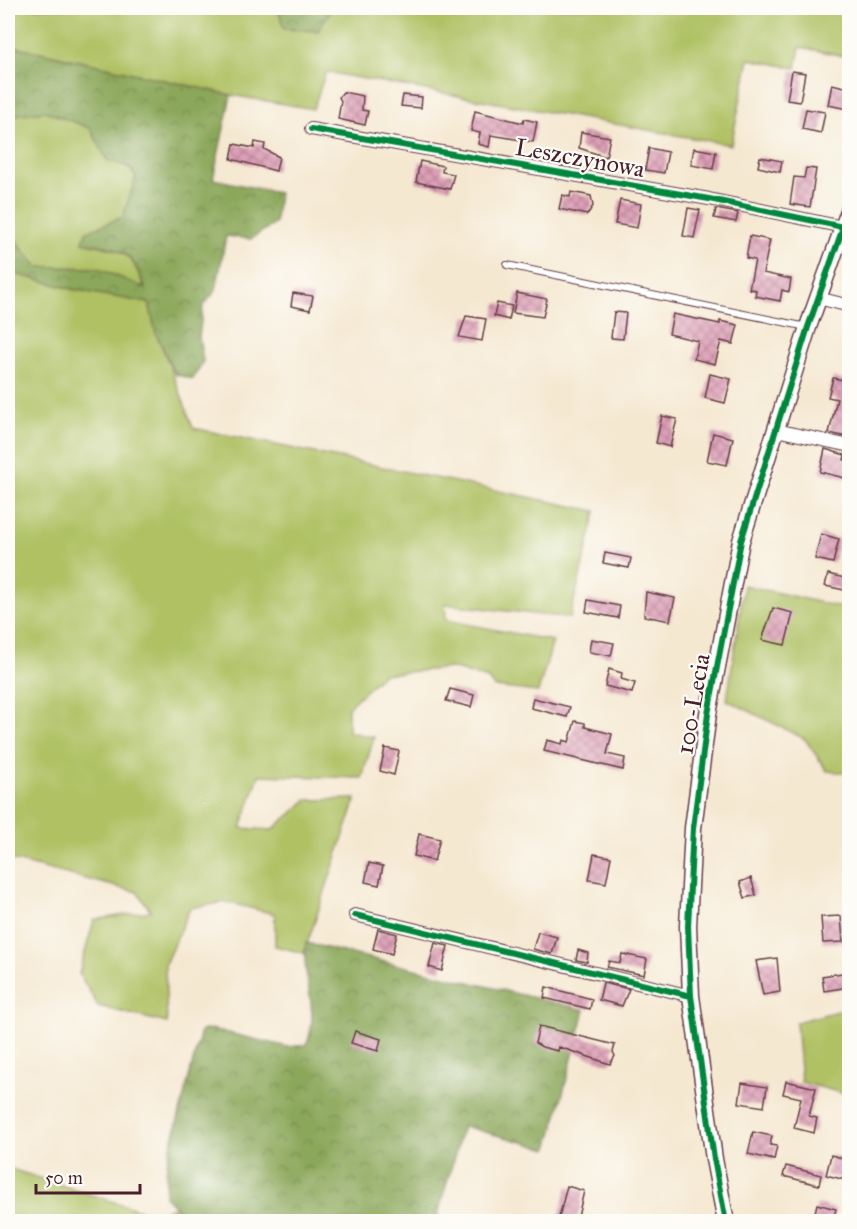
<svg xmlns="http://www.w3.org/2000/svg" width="857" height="1229" viewBox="0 0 857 1229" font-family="'IM FELL Great Primer',serif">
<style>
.grass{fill:#afc164;stroke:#7c7048;stroke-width:1.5}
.forest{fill:url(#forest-crowns);stroke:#6a6342;stroke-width:1.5}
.building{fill:url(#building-cross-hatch)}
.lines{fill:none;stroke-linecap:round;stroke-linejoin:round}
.lane-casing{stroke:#643d44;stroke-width:8}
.street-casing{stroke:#643d44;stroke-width:14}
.secondary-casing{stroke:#643d44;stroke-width:19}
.lane{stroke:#fff;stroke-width:6}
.street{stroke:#fff;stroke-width:12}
.secondary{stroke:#fff;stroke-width:16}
.cycleway-casing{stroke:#fdfcf7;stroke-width:10}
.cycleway{stroke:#00873e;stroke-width:6}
.labels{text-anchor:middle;stroke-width:4.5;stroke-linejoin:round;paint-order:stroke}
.street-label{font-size:24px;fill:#4a1f2b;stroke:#fdfcf7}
</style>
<defs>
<pattern id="forest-crowns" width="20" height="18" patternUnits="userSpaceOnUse" patternTransform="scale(1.5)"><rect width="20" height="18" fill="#8ba75a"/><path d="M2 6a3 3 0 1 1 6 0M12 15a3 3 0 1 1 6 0" fill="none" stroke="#74874b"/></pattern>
<pattern id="building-cross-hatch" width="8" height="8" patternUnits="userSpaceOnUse" patternTransform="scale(1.5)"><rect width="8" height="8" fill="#dea0b8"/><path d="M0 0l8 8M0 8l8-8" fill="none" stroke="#b68296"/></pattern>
</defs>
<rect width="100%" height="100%" fill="#fdfcf7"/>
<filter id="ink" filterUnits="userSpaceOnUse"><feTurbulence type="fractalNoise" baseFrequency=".0167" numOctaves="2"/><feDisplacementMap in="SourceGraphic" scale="12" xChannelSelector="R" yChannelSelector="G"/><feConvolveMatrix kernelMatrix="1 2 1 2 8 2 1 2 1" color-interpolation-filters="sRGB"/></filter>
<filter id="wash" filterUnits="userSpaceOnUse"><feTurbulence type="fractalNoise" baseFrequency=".008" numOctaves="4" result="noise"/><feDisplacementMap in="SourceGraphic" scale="24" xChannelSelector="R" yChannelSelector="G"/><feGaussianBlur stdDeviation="1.35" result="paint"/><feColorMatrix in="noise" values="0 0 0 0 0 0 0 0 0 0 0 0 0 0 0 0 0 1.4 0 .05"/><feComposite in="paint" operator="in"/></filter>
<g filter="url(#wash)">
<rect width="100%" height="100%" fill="#f5e8d1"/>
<path class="grass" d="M8 8H278L285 28 317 31 332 8H850L849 57 800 47 796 68 749 59 731 145 326 72 313 109 231 95 8 45Z
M45 111 90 128 107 160 129 167 136 177 123 217 86 232 83 242C122 252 130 247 145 289L97 268 37 267 8 232V112L14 115Z
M8 272 76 290 149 303C159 346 179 386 193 428L596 511 570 618 445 604 446 620 553 641 538 692 494 687 488 679 452 668 383 674 348 707V732L374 737 362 778 259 775 241 828 272 830 307 800 356 799 304 953 275 946V914L226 902 190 908 165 964 167 1023 98 1006 79 974 94 920 151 911 137 892 8 859Z
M744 585 849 609V773L827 771 805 739 727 700Z
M849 1008V1095L801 1082 796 1022Z
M8 1168 155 1215 174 1207 189 1221H8Z"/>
<path class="forest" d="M278 8H332L318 31 284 29Z
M8 45 231 95 213 179 279 193 275 223 251 239 226 236 216 290 203 306 199 337 203 361 193 379 175 374 156 334 149 303 76 290 8 272V232L38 267 97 268 145 288C132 249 121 249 83 242L86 232 123 217 136 177 129 167 107 160 90 128 45 111 14 115 8 112Z
M306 943 585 1010 548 1149 463 1126 436 1221H189L165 1196 167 1162 201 1031 211 1029 288 1047 306 1045C322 1010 300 978 306 943Z"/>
<g id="blocks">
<path class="building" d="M792 71 805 73 800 102 787 100Z
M832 84 849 88 848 109 828 105Z
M343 92 363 96 362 110 368 111 365 125 338 119 341 101 339 97Z
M403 95 422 97 421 108 401 106Z
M806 109 825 112 821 133 802 129Z
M475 111 523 123 524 119 537 122 533 142 491 135 489 147 478 144 480 133 471 131Z
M581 132 610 137 606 157 579 148Z
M255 142 265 144 264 149 279 157 276 171 231 159 234 144 254 148Z
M649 148 668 152 664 173 645 170Z
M694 148 716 152 713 169 691 165Z
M760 157 782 161 780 172 758 167Z
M420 161 443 166 442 172 454 174 450 189 416 182Z
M806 168 816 169 810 207 790 204 794 177 804 178Z
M571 192 591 196 593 206 587 215 559 209 562 195 570 197Z
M620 200 641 204 637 228 615 224Z
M688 208 700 210 694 238 683 236Z
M716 209 738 213 736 222 714 218Z
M750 236 770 240 763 273 791 279 789 292 782 290 780 301 755 296 756 290 749 289 755 260 746 258Z
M293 293 313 296 310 310 291 306Z
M517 293 547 299 543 317 513 313Z
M497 303 512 306 509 320 494 316Z
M614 312 626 313 623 339 611 338Z
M673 314 720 324V321L738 325 733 344 721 341 715 364 694 359 698 341 669 334Z
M466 316 486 319 482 341 459 337Z
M710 374 731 379 725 403 705 398Z
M833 378 849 381 847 437 829 433 837 399 828 397Z
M662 416 677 419 670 447 656 443Z
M713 433 733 438 727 465 707 461Z
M825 449 845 455 844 460 849 461V479L820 472Z
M821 534 839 539 833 563 815 559Z
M605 553 631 558 629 568 603 563Z
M828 574 849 579V591L825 586Z
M646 592 675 598 670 621 644 616Z
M588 600 620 606 618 618 586 612Z
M773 608 793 613 785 645 762 640Z
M591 639 614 643 611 656 589 652Z
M609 669 622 673 621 679 635 683 632 693 605 686Z
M450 689 474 695 471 707 446 701Z
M533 698 570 707 567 717 531 708Z
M575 721 585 723V727L612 734 607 754 625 758 623 770 544 751 547 740 562 744 563 740 569 742Z
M385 748 399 751 394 775 380 771Z
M419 834 440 839 434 861 414 856Z
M594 854 611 857 606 883 589 880Z
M369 863 383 866 379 885 365 882Z
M751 878 756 895 745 898 740 882Z
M841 916 843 942 823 943 821 917Z
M378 929 397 934 392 954 373 949Z
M538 932 557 937 552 954 533 949Z
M435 943 448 946 442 971 429 967Z
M578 950 588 953 587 962 576 960Z
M622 954 647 959 644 975 607 967 609 961 620 963Z
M777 958 780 992 763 995 756 961Z
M849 972V987L824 991 822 976Z
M603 983 629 989 622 1006 599 1000Z
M546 987 592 999 590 1009 544 998Z
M539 1026 615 1045 613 1052 615 1056 610 1064 559 1047 558 1051 542 1047 535 1043Z
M355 1031 381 1039 378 1051 351 1043Z
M786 1081 816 1088 809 1116 817 1118 814 1133 794 1128 801 1098 783 1094Z
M742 1083 767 1087 764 1107 739 1103Z
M753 1132 772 1136 770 1145 777 1146 774 1160 748 1154Z
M831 1155 849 1160V1181L826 1175Z
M786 1166 821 1175 819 1185 783 1176Z
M567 1186 584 1191 577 1221H558Z
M817 1204 836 1209 833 1221H813Z"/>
</g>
</g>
<g filter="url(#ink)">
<use href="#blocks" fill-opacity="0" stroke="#643d44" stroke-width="1.5"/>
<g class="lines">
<defs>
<path id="lane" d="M507 265 807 327"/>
<path id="street" d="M311 129 709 199 843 227
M818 298 850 306
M776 430 850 446
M355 915 691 996"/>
<path id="secondary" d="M726 1222 714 1159 691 996 688 926 693 828 708 714 741 541 808 327 850 208"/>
</defs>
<use href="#lane" class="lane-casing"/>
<use href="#street" class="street-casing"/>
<use href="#secondary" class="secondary-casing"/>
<use href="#lane" class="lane"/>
<use href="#street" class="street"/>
<use href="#secondary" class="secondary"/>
<defs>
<path id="cycleway" d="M311 129 709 199 843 227
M355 915 691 996
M726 1222 714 1159 691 996 688 926 693 828 708 714 741 541 808 327 850 208"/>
</defs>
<use href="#cycleway" class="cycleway-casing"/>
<use href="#cycleway" class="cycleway"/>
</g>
</g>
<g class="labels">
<g class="street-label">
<text transform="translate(580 158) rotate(10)" y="8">Leszczynowa</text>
<text transform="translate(693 704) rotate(-80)" y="8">100-Lecia</text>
</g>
</g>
<rect width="857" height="1229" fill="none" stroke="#fdfcf7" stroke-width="30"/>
<path d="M36 1184v9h104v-9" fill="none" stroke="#4a1f2b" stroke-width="3"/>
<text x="45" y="1184" font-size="18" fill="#4a1f2b" stroke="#fdfcf7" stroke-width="4.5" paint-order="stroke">50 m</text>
</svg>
